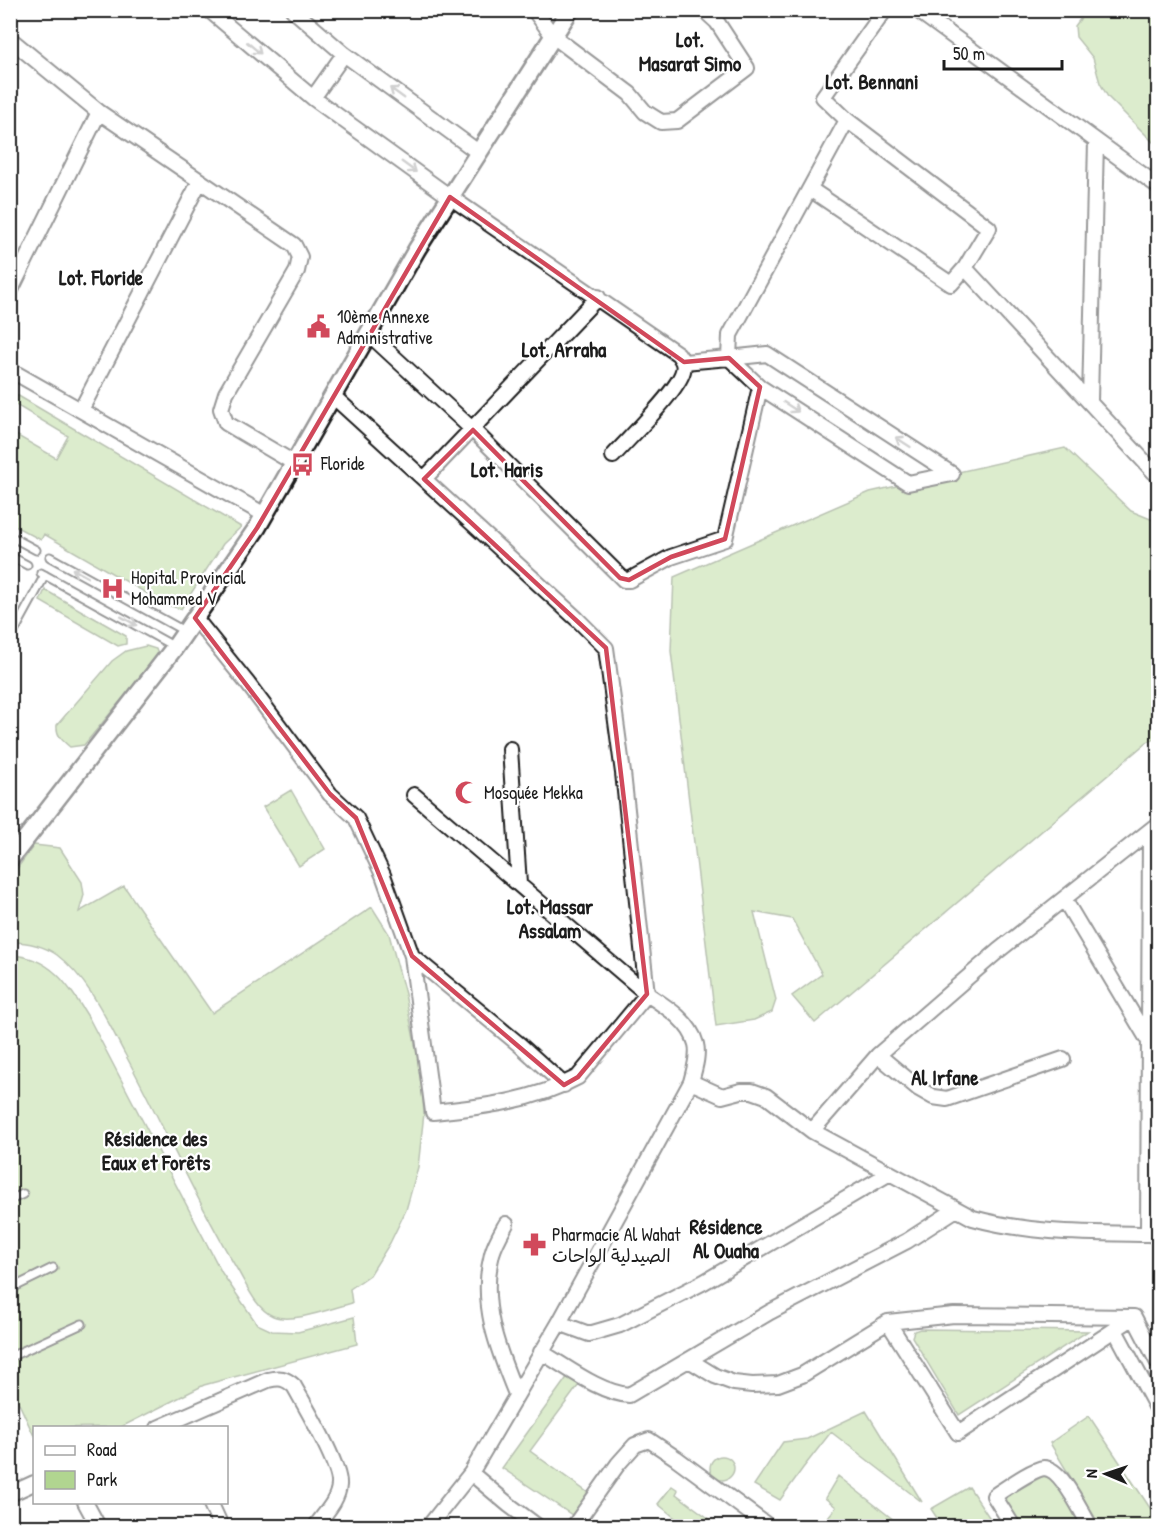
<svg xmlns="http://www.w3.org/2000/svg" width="1169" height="1537" viewBox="0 0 1169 1537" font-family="'Patrick Hand','Playpen Sans Arabic',sans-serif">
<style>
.green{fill:#b1d590;stroke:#667856;stroke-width:1.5}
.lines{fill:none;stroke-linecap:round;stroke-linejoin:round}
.service-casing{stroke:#1c1c1c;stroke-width:11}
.minor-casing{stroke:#1c1c1c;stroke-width:18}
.tertiary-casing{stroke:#1c1c1c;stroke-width:21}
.service{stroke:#fff;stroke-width:7}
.minor{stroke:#fff;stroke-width:14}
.tertiary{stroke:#fff;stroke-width:16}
.oneway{stroke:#999}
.marked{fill:none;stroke:#d1495b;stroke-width:4.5;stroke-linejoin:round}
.labels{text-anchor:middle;stroke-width:4.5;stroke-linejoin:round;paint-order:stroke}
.poi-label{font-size:18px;fill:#1c1c1c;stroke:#fff;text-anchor:start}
.quarter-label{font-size:21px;font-weight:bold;fill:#1c1c1c;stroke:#fff}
</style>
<rect width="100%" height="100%" fill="#fff"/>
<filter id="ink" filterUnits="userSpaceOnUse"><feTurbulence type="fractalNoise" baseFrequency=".0167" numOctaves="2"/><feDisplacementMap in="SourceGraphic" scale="12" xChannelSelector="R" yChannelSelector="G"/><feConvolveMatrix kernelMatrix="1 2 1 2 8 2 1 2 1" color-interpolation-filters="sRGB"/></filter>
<g filter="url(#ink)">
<path class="green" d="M1086 11H1158V147L1108 97 1100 83 1093 58 1076 37 1075 26Z
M10 391 241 527 223 544 181 609 167 605 44 534 41 540 11 524V432L56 458 68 436 11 402Z
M1065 448 1131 511 1158 522V738L1147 742 815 1023 792 996 822 974 792 919 754 912 776 1000 772 1012 754 1020 716 1026 671 651 674 577 870 492Z
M45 590 126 636V644L118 646 40 601Z
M146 646 156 649 159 658 145 677 132 687 84 745 70 747C63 741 56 736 57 725L112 661 126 651Z
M291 790 325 849 299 866 263 807Z
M34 845 60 848 82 882 84 895 79 912 124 886 212 1013 372 907 389 934 405 994 420 1069 424 1113 418 1167 406 1210 390 1243 370 1275 350 1289 352 1303C332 1308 293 1324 273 1316 256 1309 246 1284 237 1269 196 1201 164 1126 126 1056 107 1021 90 980 57 955 43 945 28 942 11 942V877Z
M10 955C52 956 70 988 90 1020L222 1273 257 1324 272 1331 298 1332 354 1317 357 1344 204 1385 121 1427 34 1428V1436L10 1384Z
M920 1329 1088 1331 959 1415 912 1337 914 1331Z
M568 1376 581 1382 530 1451 591 1495 575 1517 502 1468Z
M866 1411 922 1502 831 1432 803 1468 780 1500 754 1485 783 1442 807 1439Z
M1089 1416 1152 1511 1158 1522V1526H1100L1050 1443Z
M710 1468a12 12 0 1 1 24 0a12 12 0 1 1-24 0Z
M838 1476 899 1524 897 1526H821L836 1507 825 1498Z
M1043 1476C1059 1477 1075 1513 1083 1526H1020L1006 1504 1007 1496Z
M672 1486 678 1490 676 1494 719 1526H685L658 1504Z
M969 1487 995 1526H939L941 1524 931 1509Z"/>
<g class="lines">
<defs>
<path id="service" d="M10 536 36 550
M10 556 27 565
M50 557 186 632
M41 573 175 647
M10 639 45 575
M10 1200 23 1194
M10 1289 53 1268
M10 1357 82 1324"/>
<path id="minor" d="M209 10 313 98 450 197 678 354C682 360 685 364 683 371 678 391 629 438 613 456
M293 10 344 54 478 152
M534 10 553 36 630 94 645 112 661 122 677 121 747 68 717 22 704 10
M917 10 1158 186
M10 39 99 112 294 245 300 257 297 271 226 393 221 409 226 423 294 463
M313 98 344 54
M810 189 951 284 965 268 989 228 847 120
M965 268 1155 473H1158
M10 292 99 112
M368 333 473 430 624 580H629L671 557 725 539 760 387
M729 358 760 387 908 483 952 474
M729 358 767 354 952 474
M684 362 729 358 730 335 847 120 823 97 885 10
M10 370 265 515
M1090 401 1096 141
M81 410 200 181
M424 479 598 297
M195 618 248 684 330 794 356 818 383 875 412 956 433 1112C483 1107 534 1101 578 1077L647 994 623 773 606 648 577 619 333 396
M510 749 519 884
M414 795 647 994C665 1006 690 1021 696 1044 699 1056 694 1070 691 1082L559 1323 471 1473 509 1505 537 1526
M1150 831 1148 1234 1158 1235
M1064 899 1148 1040
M412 956 520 1045 564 1085
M878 1055 919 1089 933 1097 947 1099 1063 1059
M691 1082 722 1096 741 1091H752L766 1096 812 1131 973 1218C1030 1234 1089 1233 1148 1234
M812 1131 878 1055 998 951 1158 824
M506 1224C501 1233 495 1243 492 1254 479 1303 498 1350 516 1394
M1134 1317 1158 1363
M888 1322 958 1433 1134 1317
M559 1323 589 1334 620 1325 704 1282 890 1173
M1115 1330 1158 1410
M541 1352C567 1367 600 1393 629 1395L770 1312 907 1241 955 1210
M689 1360 715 1376 734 1383 752 1385 778 1384 802 1375 888 1322 954 1315 1134 1317
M158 1428 268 1380C280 1377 285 1378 294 1386 305 1406 341 1466 339 1485 338 1501 324 1514 316 1526
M10 1494 34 1483
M85 1502 98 1526
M210 1502 221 1526
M429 1526 471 1473
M574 1526 618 1464 635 1445 649 1440 676 1458 768 1526
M1013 1526 994 1496C1005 1489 1032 1469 1044 1468 1062 1468 1081 1512 1090 1526"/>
<path id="tertiary" d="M10 859 175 647 257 528 417 249 570 10"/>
</defs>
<use href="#service" class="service-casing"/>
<use href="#minor" class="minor-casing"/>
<use href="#tertiary" class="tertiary-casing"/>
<use href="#service" class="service"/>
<use href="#minor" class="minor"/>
<use href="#tertiary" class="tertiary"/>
</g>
<defs><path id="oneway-shaft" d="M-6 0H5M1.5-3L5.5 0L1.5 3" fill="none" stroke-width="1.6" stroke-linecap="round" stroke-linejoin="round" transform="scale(1.5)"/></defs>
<g class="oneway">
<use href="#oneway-shaft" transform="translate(254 48) rotate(40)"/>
<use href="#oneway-shaft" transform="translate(397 93) rotate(-144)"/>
<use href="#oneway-shaft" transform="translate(409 167) rotate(36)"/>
<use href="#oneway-shaft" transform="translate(791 407) rotate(33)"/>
<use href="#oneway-shaft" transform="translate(903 442) rotate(-147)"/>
<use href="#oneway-shaft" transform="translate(80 573) rotate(-151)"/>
<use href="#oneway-shaft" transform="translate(129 621) rotate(29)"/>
</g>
</g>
<path d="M0 0H1169V1537H0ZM450 197 684 362 729 358 760 387 725 539 671 557 629 580 620 578 473 430 424 479 606 648 647 994 578 1077 564 1085 412 956 356 818 330 794 195 618 257 528Z" fill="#fff" fill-opacity=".55" fill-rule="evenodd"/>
<path class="marked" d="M450 197 684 362 729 358 760 387 725 539 671 557 629 580 620 578 473 430 424 479 606 648 647 994 578 1077 564 1085 412 956 356 818 330 794 195 618 257 528Z"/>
<defs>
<symbol id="civic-bare" viewBox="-9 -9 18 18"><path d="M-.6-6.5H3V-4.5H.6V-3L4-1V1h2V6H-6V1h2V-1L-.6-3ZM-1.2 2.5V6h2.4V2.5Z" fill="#d1495b" stroke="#fff" stroke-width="2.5" paint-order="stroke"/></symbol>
<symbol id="bus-bare" viewBox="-9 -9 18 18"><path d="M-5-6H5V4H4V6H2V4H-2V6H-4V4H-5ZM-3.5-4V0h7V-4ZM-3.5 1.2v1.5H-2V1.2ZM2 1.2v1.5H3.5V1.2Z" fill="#d1495b" stroke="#fff" stroke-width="2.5" paint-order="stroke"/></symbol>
<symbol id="hospital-bare" viewBox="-9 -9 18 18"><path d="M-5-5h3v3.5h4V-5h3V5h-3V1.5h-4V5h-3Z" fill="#d1495b" stroke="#fff" stroke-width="2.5" paint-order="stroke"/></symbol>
<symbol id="mosque-bare" viewBox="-9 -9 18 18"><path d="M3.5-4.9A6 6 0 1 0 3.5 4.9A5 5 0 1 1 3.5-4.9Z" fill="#d1495b" stroke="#fff" stroke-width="2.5" paint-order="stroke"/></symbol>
<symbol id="pharmacy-bare" viewBox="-9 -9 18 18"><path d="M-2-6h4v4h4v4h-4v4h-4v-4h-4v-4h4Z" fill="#d1495b" stroke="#fff" stroke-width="2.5" paint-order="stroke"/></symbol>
</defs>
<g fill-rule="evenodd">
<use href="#civic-bare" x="302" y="310" width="33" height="33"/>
<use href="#bus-bare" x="286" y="448" width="33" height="33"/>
<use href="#hospital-bare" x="96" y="572" width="33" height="33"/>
<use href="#mosque-bare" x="450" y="776" width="33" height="33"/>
<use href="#pharmacy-bare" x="518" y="1228" width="33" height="33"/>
</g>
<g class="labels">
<g class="poi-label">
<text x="337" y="323">10ème Annexe<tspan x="337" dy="21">Administrative</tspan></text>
<text x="321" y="470">Floride</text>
<text x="131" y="584">Hopital Provincial<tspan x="131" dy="21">Mohammed V</tspan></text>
<text x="484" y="799">Mosquée Mekka</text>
<text x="552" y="1241">Pharmacie Al Wahat<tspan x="552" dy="21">الصيدلية الواحات</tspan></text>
</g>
<g class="quarter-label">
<text x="690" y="47">Lot.<tspan x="690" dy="24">Masarat Simo</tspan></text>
<text x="872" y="89">Lot. Bennani</text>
<text x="101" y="285">Lot. Floride</text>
<text x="564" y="357">Lot. Arraha</text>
<text x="507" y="477">Lot. Haris</text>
<text x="550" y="914">Lot. Massar<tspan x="550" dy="24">Assalam</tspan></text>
<text x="945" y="1085">Al Irfane</text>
<text x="156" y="1146">Résidence des<tspan x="156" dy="24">Eaux et Forêts</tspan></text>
<text x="726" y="1234">Résidence<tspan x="726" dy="24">Al Ouaha</tspan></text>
</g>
</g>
<rect width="1169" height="1537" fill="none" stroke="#fff" stroke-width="36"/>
<rect x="18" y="18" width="1133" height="1501" fill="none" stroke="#1c1c1c" stroke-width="2" filter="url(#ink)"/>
<rect x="33" y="1426" width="195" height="78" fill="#ffffff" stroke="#a4a4a4" stroke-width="1.5"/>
<rect x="45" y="1446" width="30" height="9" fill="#ffffff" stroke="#a4a4a4" stroke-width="1.5"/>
<text x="87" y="1456" font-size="18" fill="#1c1c1c">Road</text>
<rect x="45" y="1471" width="30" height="18" fill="#b1d590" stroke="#a4a4a4" stroke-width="1.5"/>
<text x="87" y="1486" font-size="18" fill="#1c1c1c">Park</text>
<g transform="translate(1106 1474) rotate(272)" stroke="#ffffff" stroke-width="4.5" paint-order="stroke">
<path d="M0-4.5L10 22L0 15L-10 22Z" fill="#1c1c1c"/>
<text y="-9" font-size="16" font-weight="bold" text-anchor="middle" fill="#1c1c1c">N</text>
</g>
<path d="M944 60v9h118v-9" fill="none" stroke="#1c1c1c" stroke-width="3"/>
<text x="953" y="60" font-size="18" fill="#1c1c1c" stroke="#ffffff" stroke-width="4.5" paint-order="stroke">50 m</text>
</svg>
